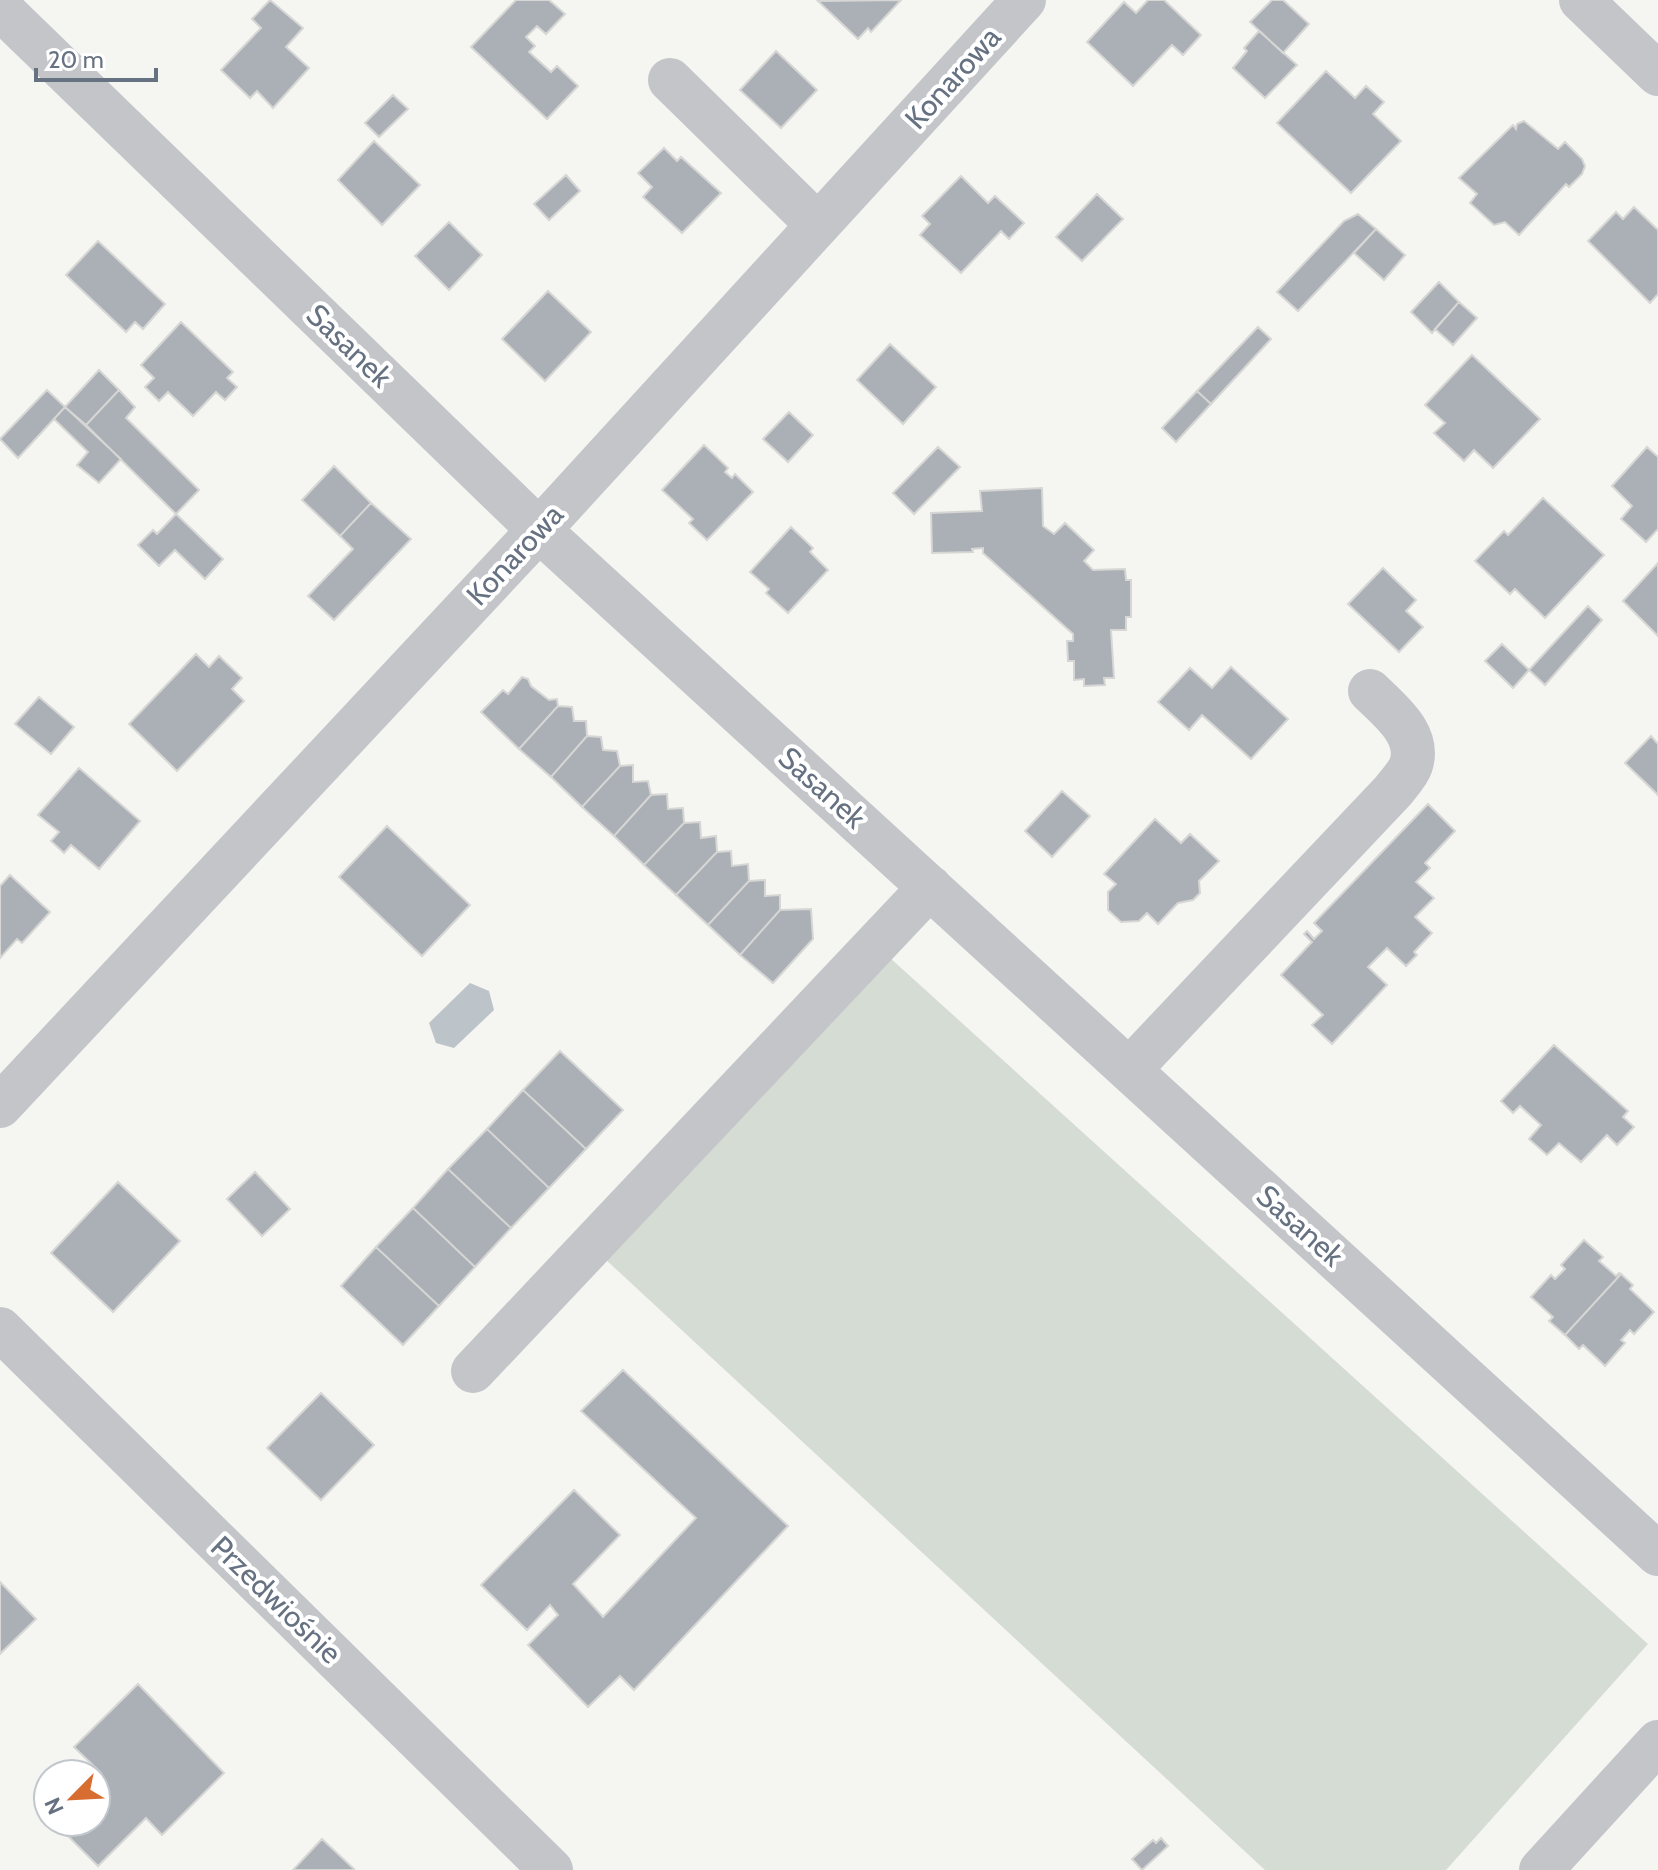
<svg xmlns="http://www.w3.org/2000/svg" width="1658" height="1870" viewBox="0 0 1658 1870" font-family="Cabin,sans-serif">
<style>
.green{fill:#d5dcd3}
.water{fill:#bcc4c9}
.building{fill:#aab0b6;stroke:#d6d6d4;stroke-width:2}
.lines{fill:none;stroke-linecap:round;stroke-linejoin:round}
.minor{stroke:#c3c5c9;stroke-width:44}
.labels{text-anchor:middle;stroke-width:8;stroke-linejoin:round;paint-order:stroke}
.street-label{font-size:30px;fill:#667181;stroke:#fff}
</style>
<rect width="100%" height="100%" fill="#f5f5f2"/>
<path class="green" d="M889 957 1648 1644 1446 1870H1265L604 1258Z"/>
<path class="water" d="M470 983 489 991 494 1010 454 1048 436 1043 429 1023Z"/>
<path class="building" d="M270 0 303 28 286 47 309 68 273 108 257 91 250 98 221 70 261 28 252 19Z
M516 0H549L565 14 546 34 537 26 526 37 535 46 529 52 551 72 557 66 578 86 547 119 471 47Z
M901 0 871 32 868 28 858 39 818 1Z
M1148 0H1164L1201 35 1183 55 1172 45 1133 86 1087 42 1124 2 1136 13Z
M1272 0H1283L1309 24 1283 53 1250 22Z
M1259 31 1297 65 1265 98 1233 68 1247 51 1244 48Z
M776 51 817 90 781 128 740 90Z
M1326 71 1355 98 1366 86 1384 102 1373 114 1401 141 1351 193 1277 123Z
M393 95 408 109 379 137 365 123Z
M1524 121 1558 149 1565 142 1582 159 1585 166 1582 174 1569 187 1566 184 1519 235 1505 222 1494 225 1470 203 1477 194 1459 178 1513 125 1516 129 1517 124Z
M374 141 420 185 382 225 338 180Z
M664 148 677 161 681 157 721 193 682 233 643 197 652 187 638 173Z
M566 175 580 191 549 220 534 204Z
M961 176 988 203 995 196 1024 223 1009 239 1001 231 961 273 920 235 930 224 922 216Z
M1097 194 1123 219 1082 261 1056 237Z
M1634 207 1658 230V294L1650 303 1588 241 1616 212 1623 219Z
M1358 214 1376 229 1298 311 1277 292 1344 221Z
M449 222 482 255 449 290 415 256Z
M1376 229 1405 255 1384 280 1354 253Z
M98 241 165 304 143 329 135 322 126 332 66 275Z
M1439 282 1459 302 1432 333 1411 312Z
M548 291 591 332 545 381 502 339Z
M1459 302 1477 318 1453 345 1435 329Z
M181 322 233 372 227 378 237 387 225 400 216 392 193 416 168 392 159 401 145 387 154 378 141 365Z
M1258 327 1271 339 1211 404 1197 391Z
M890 344 936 387 903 424 857 380Z
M1472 355 1540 419 1493 468 1474 450 1464 461 1434 433 1445 423 1425 405Z
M99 370 119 390 86 425 65 407Z
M47 390 65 407 18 458 0 439Z
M119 390 135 407 126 418 199 490 176 514 86 425Z
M1197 391 1211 404 1176 442 1162 428Z
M65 407 121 459 99 483 77 465 88 452 54 419Z
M789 412 813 435 788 462 763 439Z
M704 445 728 468 725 472 732 478 735 474 753 492 707 540 689 523 693 519 662 490Z
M938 447 960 467 914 514 893 493Z
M1647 447 1658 457V529L1646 542 1621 519 1632 506 1612 486Z
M334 466 371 503 340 536 302 500Z
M1042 488 1043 526 1054 534 1065 523 1094 550 1084 561 1093 570 1125 569 1126 580H1131V617H1126V630H1111L1114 678H1104L1105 685 1084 686V679L1074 680V661H1068L1067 641H1073V634L983 553V548L972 549 973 552 932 553 931 513 982 511 980 491Z
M1543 498 1604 555 1545 618 1515 589 1510 594 1475 561 1504 531 1508 535Z
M371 503 411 539 334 620 308 596 353 549 340 536Z
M176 514 223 559 205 579 175 550 159 566 138 545 153 530 157 534Z
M791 527 813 548 810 552 828 570 788 613 766 593 769 589 750 572Z
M1658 563V636L1623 601Z
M1383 568 1416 600 1406 611 1423 627 1399 652 1348 604Z
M1588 606 1602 620 1545 685 1529 670Z
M1502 644 1529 670 1513 688 1485 661Z
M196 654 209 667 219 656 242 678 232 689 244 701 177 771 129 724Z
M1231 667 1288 719 1251 759 1202 715 1189 730 1158 702 1190 668 1212 688Z
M522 677 528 679 531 686 549 700 557 699 558 706 519 749 481 712 503 690 508 694Z
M39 697 74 727 51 754 15 724Z
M558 706 572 707 574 721H586L587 736 551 777 519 749Z
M587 736 601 737 603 750 617 751 620 766 582 807 551 777Z
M1651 736 1658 744V795L1625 763Z
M633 765V782L648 781 651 795 614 836 582 807 620 766Z
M79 768 140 821 99 869 71 845 64 853 51 841 59 832 38 815Z
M1062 791 1090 816 1052 857 1025 831Z
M667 794 668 809 683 808 684 823 644 865 614 836 651 795Z
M1428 804 1455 831 1425 863 1430 868 1416 882 1434 898 1415 917 1432 933 1414 952 1417 955 1406 966 1387 948 1368 967 1387 985 1332 1044 1312 1025 1323 1015 1281 975 1312 942 1304 934 1307 931 1314 939 1322 931 1314 923Z
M1155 819 1181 843 1190 834 1219 861 1199 881 1200 893 1193 900 1178 903 1158 924 1147 913 1139 921 1121 922 1108 910V892L1116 884 1104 874Z
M700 822 701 838 716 836 717 852 676 895 644 865 684 823Z
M387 826 470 905 422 956 339 877Z
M731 851 732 866 748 864 749 881 708 925 676 895 717 852Z
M10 875 50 912 22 943 17 939 0 958V886Z
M765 880V896L780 895V910L740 955 708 925 749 881Z
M811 909 813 939 773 983 740 955 780 910Z
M1554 1045 1628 1111 1623 1117 1634 1127 1617 1145 1607 1135 1581 1162 1559 1143 1547 1155 1529 1139 1541 1125 1520 1106 1513 1113 1501 1101Z
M560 1051 623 1110 586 1149 523 1090Z
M523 1090 586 1149 549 1188 487 1129Z
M487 1129 549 1188 511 1228 448 1169Z
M448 1169 511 1228 475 1267 413 1208Z
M255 1172 290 1209 262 1236 227 1199Z
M118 1182 180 1241 113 1312 51 1253Z
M413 1208 475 1267 439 1306 376 1247Z
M1584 1240 1603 1257 1599 1261 1616 1276 1619 1273 1621 1274 1565 1335 1549 1321 1553 1317 1531 1297 1551 1275 1555 1279 1565 1269 1561 1265Z
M376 1247 439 1306 403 1345 341 1286Z
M1621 1274 1633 1285 1630 1289 1654 1312 1634 1334 1630 1330 1621 1340 1625 1343 1605 1366 1583 1345 1579 1349 1565 1335Z
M623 1370 788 1526 634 1690 620 1676 588 1707 528 1645 558 1615 550 1605 527 1630 481 1585 574 1490 620 1535 573 1584 603 1617 696 1518 581 1411Z
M321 1393 374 1445 321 1500 267 1448Z
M0 1582 36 1619 0 1654Z
M138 1684 224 1773 162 1835 146 1818 98 1866 54 1822H96V1777L101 1773 74 1747Z
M1161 1838 1168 1846 1142 1870 1132 1859 1153 1840 1156 1843Z
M322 1839 354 1869 353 1870H293Z"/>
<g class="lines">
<path class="minor" d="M1581 0 1658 74
M0 8 539 530 1658 1554
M670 80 818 225
M1129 1070 1393 791C1399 783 1408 774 1411 765 1421 734 1390 711 1370 691
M0 1106 539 530 1024 0
M0 1329 551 1870
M473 1371 930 887
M1541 1870 1658 1742"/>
</g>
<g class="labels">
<g class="street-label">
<text transform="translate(953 78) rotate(-48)" y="10">Konarowa</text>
<text transform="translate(349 346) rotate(44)" y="10">Sasanek</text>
<text transform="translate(515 555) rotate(-47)" y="10">Konarowa</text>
<text transform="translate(822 788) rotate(42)" y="10">Sasanek</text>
<text transform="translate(1300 1226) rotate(42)" y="10">Sasanek</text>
<text transform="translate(276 1600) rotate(44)" y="10">Przedwiośnie</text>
</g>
</g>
<g transform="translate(72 1798) rotate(246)"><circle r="38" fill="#ffffff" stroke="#c2c6cd" stroke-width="2"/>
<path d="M0-6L14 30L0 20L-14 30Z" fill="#d76d30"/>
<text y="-12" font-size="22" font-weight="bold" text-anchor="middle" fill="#667181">N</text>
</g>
<path d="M36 68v12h120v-12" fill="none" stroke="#667181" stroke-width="4"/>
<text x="48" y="68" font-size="24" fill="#667181" stroke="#ffffff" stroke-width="6" paint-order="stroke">20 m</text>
</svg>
